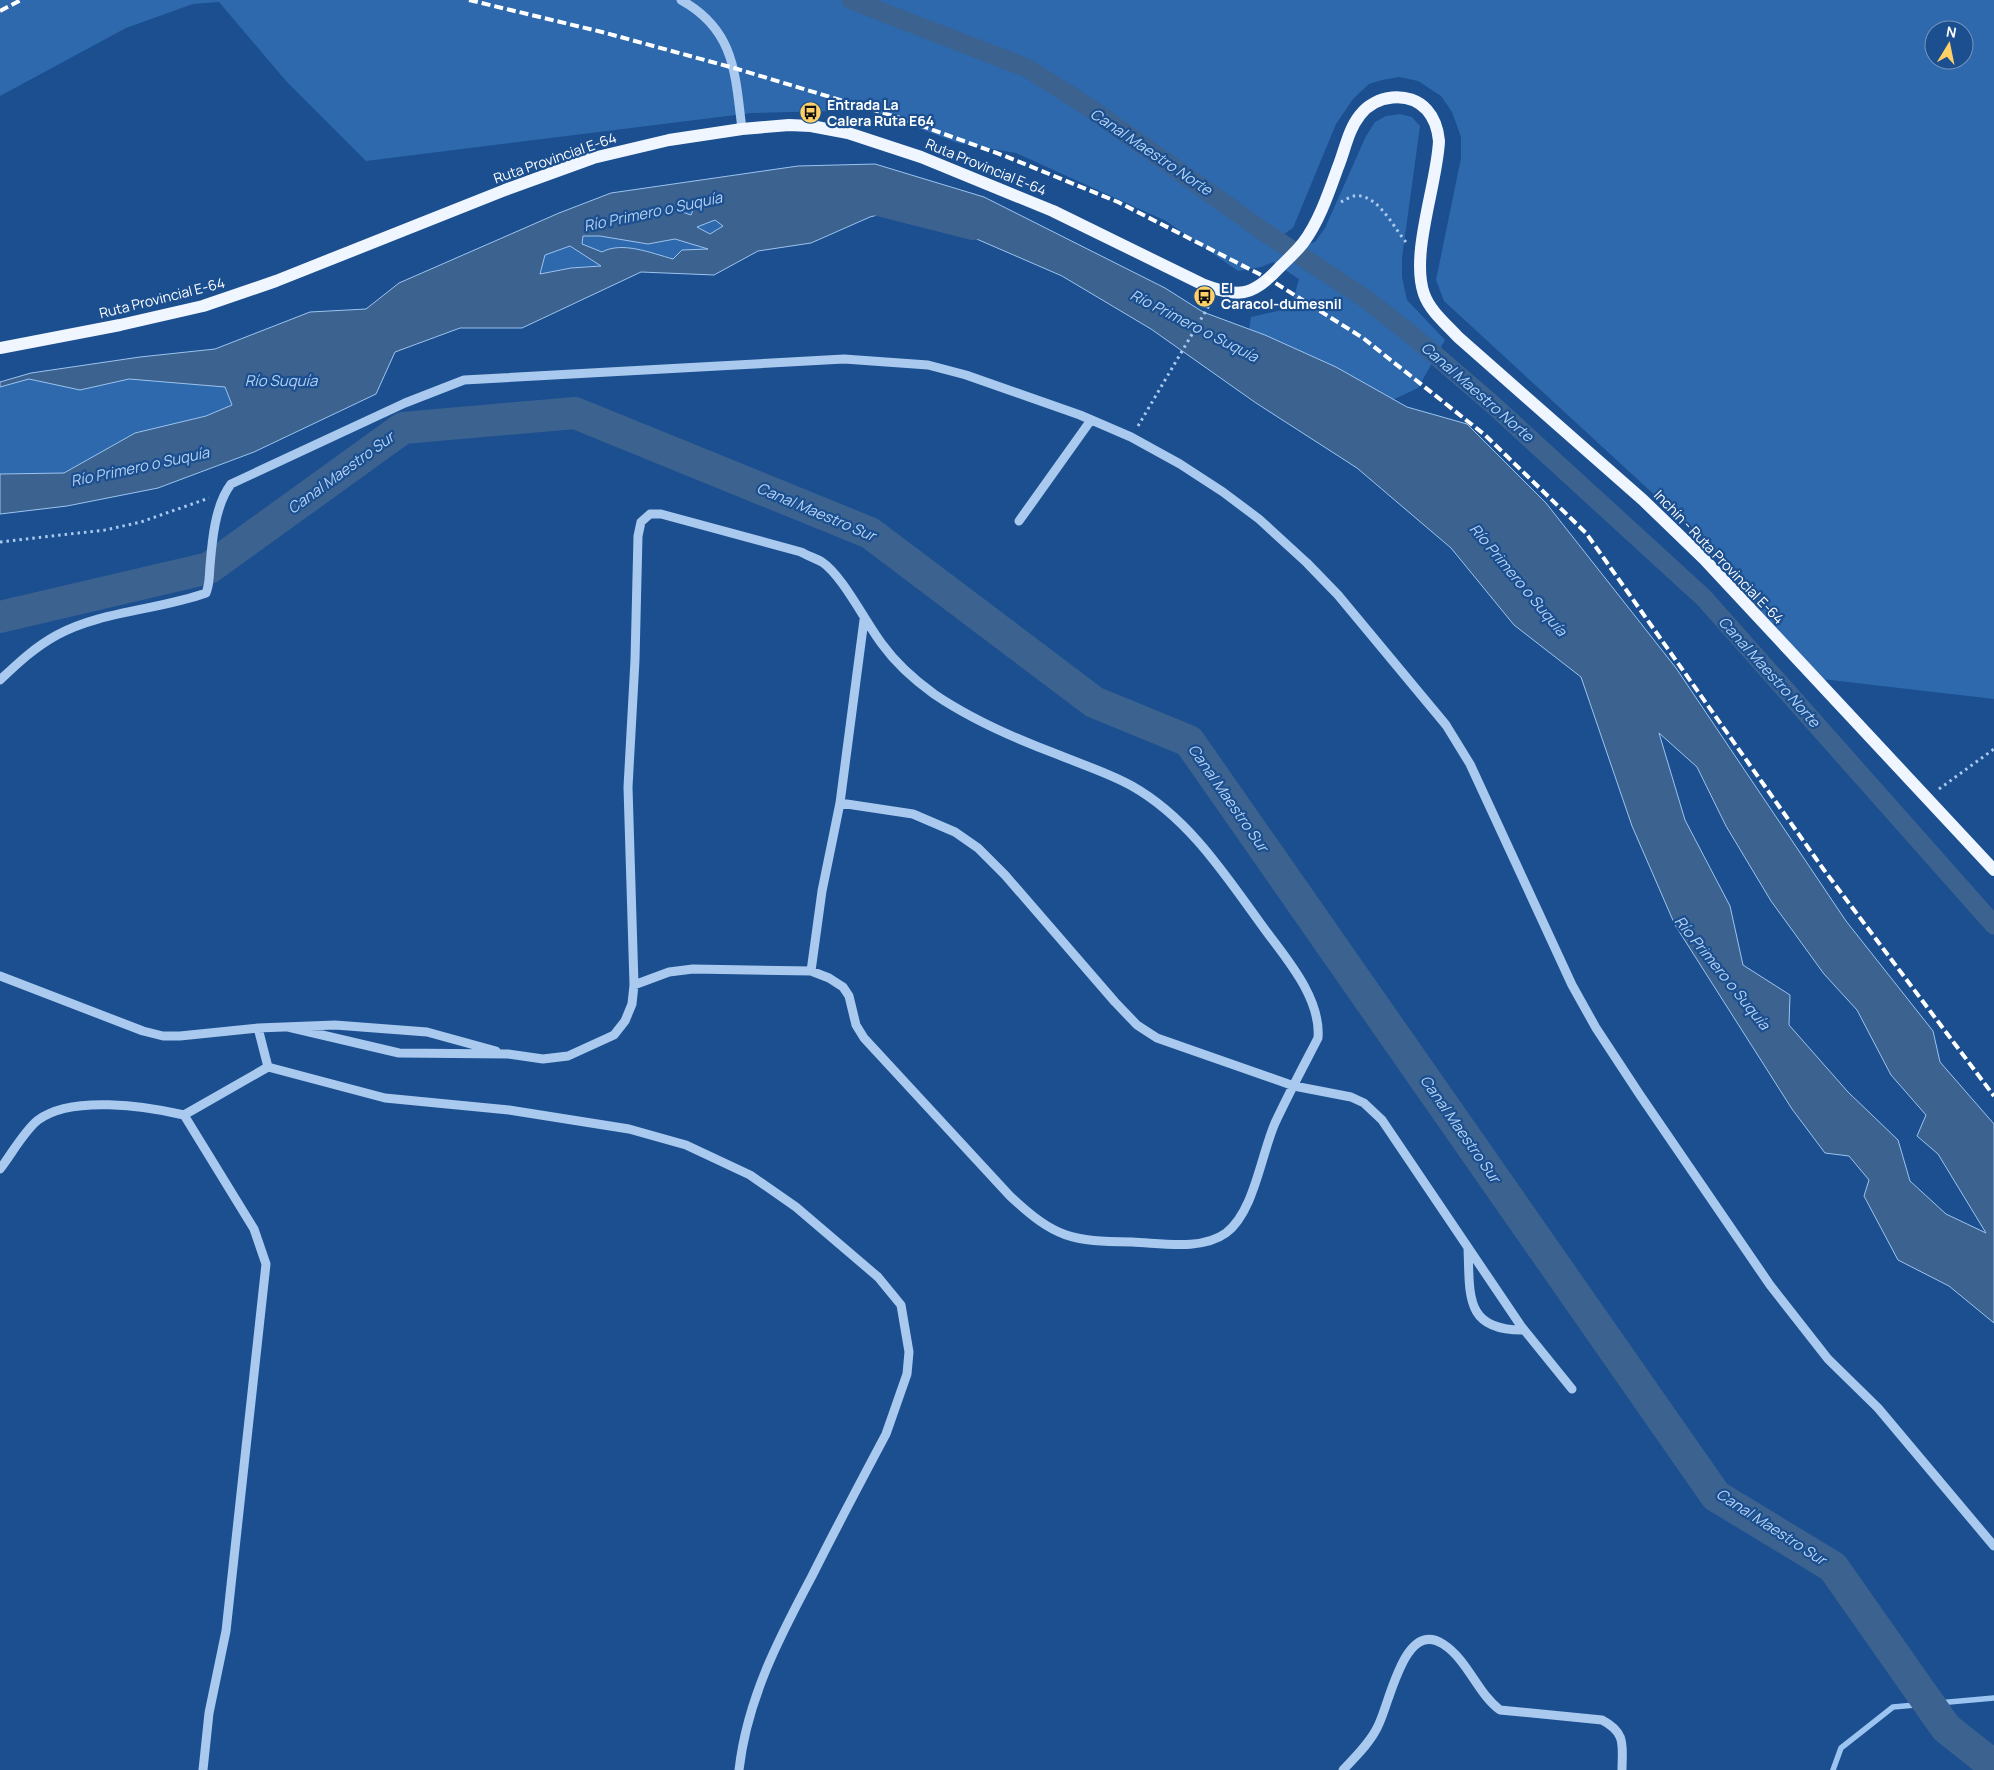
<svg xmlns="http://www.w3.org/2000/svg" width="1994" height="1770" viewBox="0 0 1994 1770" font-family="Manrope,sans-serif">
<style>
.green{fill:#2e69ad;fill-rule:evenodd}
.water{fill:#3c6290;stroke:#9cc4f0;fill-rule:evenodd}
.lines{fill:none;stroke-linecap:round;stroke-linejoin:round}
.stream{stroke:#9cc4f0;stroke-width:5.5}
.canal{stroke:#3c6290;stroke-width:19}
.river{stroke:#3c6290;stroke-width:32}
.path{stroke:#a9c9ee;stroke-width:3;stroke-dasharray:2.5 4;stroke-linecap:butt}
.minor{stroke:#a9c9ee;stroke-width:9}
.major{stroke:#f0f6ff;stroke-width:12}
.rail{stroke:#fff;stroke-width:4;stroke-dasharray:9 4;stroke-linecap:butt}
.labels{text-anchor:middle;stroke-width:4.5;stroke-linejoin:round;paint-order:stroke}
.poi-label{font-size:14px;font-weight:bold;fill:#fff;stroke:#1b4f8f;text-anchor:start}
.street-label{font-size:14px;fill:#fff;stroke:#1b4f8f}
.water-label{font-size:15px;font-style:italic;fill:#b5d3f5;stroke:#1b4f8f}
</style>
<rect width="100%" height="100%" fill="#1b4f8f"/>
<path class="green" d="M0 0H1994V699L1813 678 1710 546 1444 301 1436 280 1461 158V137L1452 112 1441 96 1418 81 1399 77 1382 80 1369 84 1353 99 1336 124 1293 228 1278 238 1292 248 1315 242 1325 228 1366 136 1375 122 1386 116 1400 114 1412 117 1420 126 1402 258V277L1407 300 1445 340 1418 388 1388 402 1247 343 1251 317 1291 308 1299 279 1273 262 1261 267 1238 271 1166 221 1016 153 958 143 870 110 752 113 366 161 286 81 219 2 193 4 126 28 0 96ZM1934 30H1964V60H1934Z
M681 205H695L691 215 675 209Z
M715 220 724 226 710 234 697 227Z
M583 235 600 236 648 244 675 239 710 249 673 259 649 252H602L582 244Z
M570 246 601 266 571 268 540 274 545 255Z
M29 379 80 390 129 379 226 387 232 405 206 416 135 433 64 473 0 474V387Z"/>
<path class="water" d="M875 164 984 197 1165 288 1203 312 1265 335 1336 367 1407 407 1467 424 1546 503 1676 668 1846 921 1933 1031 1940 1062 1994 1124V1323L1949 1286 1898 1260 1864 1196 1869 1180 1849 1156 1825 1153 1792 1109 1675 925 1632 826 1581 677 1514 625 1451 548 1357 468 1256 403 1151 329 1062 276 972 237 915 205 870 217 811 243 758 251 714 275 641 272 522 328H460L395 352 376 394 254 452 158 488 67 506 0 514V474L64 473 135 433 206 416 232 405 225 387 129 379 80 390 29 379 0 387V382L31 373 140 357 215 349 310 312 366 309 399 283 559 213 611 193 798 166ZM681 205H695L691 215 676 210ZM715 220 723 226 710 234 697 227ZM583 236H600L648 244 675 239 708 249 682 250 673 259C651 253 622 241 602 252L582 244ZM570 246 601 266 571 268 540 274 545 255ZM1659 733 1697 767 1726 826 1771 901 1824 974 1857 1010 1891 1075 1926 1115 1917 1136 1938 1154 1986 1233 1946 1214 1910 1181 1898 1140 1848 1092 1789 1025 1790 995 1743 965 1730 906 1685 820Z"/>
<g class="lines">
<path class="stream" d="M1833 1770 1841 1748 1893 1707 1994 1698"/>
<path class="canal" d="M851 0 1027 68 1090 108 1263 231 1366 299 1413 336 1492 404 1704 598 1994 925"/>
<path class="river" d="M863 196 973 224
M0 617 209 568 403 428 575 413 870 533 1094 702 1189 741 1716 1496 1833 1567 1946 1728 1994 1766"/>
<path class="path" d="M1341 202C1347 199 1354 194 1361 196 1381 200 1394 228 1406 242
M1138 426 1211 302
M0 542 105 530 141 522 209 498
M1939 789 1994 749"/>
<path class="minor" d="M681 0C735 30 735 73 742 129
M1019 521 1091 420
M0 680C18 663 35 647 57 635 101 611 159 610 206 593 210 583 209 576 210 566 212 541 215 505 231 484L405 403 464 380 844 359 928 365 966 375 1080 415 1131 437 1180 464 1223 492 1259 519 1307 563 1338 595 1446 725 1470 764 1572 985 1596 1028 1640 1095 1770 1285 1828 1359 1878 1408 1994 1546
M840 803 913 814 955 832 978 848 1005 875 1115 1002 1137 1025 1157 1038 1294 1086 1351 1097 1364 1103 1382 1120 1521 1326 1572 1389
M811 971 822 891 840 803 864 620
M0 976 143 1031 163 1036H180L258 1028 335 1025 427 1032 496 1051
M288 1027 399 1053 508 1054 543 1059 568 1056 614 1035 625 1021 632 1004 634 985 628 787 635 660 638 536 641 522 650 514H661L801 552C808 556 815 558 822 562 842 575 866 623 882 644 895 662 916 681 934 694 972 720 1016 739 1059 755 1083 765 1109 773 1132 786 1192 820 1229 881 1269 935 1291 964 1321 1001 1318 1038 1303 1067 1288 1095 1275 1123 1261 1155 1254 1212 1226 1233 1201 1251 1161 1243 1132 1242 1071 1241 1056 1239 1010 1196L864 1038 856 1025 849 996 843 987 829 978 811 971 693 969 669 972 634 985
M258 1028 268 1067 385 1098 509 1110 629 1129 686 1145 750 1175 796 1207 878 1277 901 1305 909 1352 907 1374 886 1434C861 1481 836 1528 812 1576 779 1638 747 1699 739 1770
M184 1115 268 1067
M0 1169C11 1155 24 1131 38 1120 71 1095 146 1106 184 1115L254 1229 266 1264 226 1631 209 1713 203 1770
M1468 1248C1470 1295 1464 1331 1524 1330
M1343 1770C1355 1757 1369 1744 1377 1728 1390 1705 1403 1619 1443 1644 1468 1660 1477 1693 1500 1710L1602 1720C1627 1733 1622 1746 1622 1770"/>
<path class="major" d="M0 348 120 325 203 306 276 281 505 190 593 158 669 140 742 129 789 125 811 126 848 133 921 157 1053 211 1202 284C1238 298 1252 297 1279 268 1287 260 1296 252 1303 243 1319 222 1329 192 1338 167 1345 150 1348 130 1360 115 1375 95 1409 90 1427 110 1435 119 1438 130 1439 141 1437 185 1410 254 1424 294 1430 311 1446 324 1458 337L1643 500 1704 559 1994 870"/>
<path class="rail" d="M469 0 602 32 734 68 900 118 1005 156 1118 202 1269 279 1363 338 1485 435 1586 533 1824 870 1994 1096
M0 11 21 0"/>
</g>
<defs>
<symbol id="bus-disc" viewBox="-11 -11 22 22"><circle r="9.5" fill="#ffd166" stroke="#1b4f8f"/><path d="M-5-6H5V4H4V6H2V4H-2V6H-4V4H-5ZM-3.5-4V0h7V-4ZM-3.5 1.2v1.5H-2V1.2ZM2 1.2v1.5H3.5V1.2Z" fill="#111"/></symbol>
</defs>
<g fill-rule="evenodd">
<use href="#bus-disc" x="798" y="100" width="25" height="25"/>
<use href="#bus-disc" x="1192" y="284" width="25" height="25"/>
</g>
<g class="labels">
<g class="poi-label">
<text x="827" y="110">Entrada La<tspan x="827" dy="16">Calera Ruta E64</tspan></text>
<text x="1221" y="293">El<tspan x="1221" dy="16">Caracol-dumesnil</tspan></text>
</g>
<g class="street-label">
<text transform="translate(555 158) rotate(-19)" y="5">Ruta Provincial E-64</text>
<text transform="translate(986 167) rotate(22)" y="5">Ruta Provincial E-64</text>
<text transform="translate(162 298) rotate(-14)" y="5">Ruta Provincial E-64</text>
<text transform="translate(1719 557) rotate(46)" y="5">Inchín - Ruta Provincial E-64</text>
</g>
<g class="water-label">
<text transform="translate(1151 152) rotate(34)" y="5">Canal Maestro Norte</text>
<text transform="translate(653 212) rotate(-12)" y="5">Río Primero o Suquía</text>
<text transform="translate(1194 326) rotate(27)" y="5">Río Primero o Suquía</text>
<text x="281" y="386">Río Suquía</text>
<text transform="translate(1477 392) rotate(41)" y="5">Canal Maestro Norte</text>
<text transform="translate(140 467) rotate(-12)" y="5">Río Primero o Suquía</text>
<text transform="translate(341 473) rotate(-36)" y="5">Canal Maestro Sur</text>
<text transform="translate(816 512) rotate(23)" y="5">Canal Maestro Sur</text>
<text transform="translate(1518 580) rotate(50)" y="5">Río Primero o Suquía</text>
<text transform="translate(1769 672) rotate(48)" y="5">Canal Maestro Norte</text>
<text transform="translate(1228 798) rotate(55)" y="5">Canal Maestro Sur</text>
<text transform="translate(1722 973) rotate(51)" y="5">Río Primero o Suquía</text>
<text transform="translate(1460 1129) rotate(55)" y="5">Canal Maestro Sur</text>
<text transform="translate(1771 1527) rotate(33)" y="5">Canal Maestro Sur</text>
</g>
</g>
<g transform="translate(1949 45) rotate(10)"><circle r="24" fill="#1b4f8f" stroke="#7695bc"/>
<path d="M0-4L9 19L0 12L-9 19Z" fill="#ffd166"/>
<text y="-8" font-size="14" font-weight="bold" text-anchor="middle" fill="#ffffff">N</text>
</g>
</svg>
